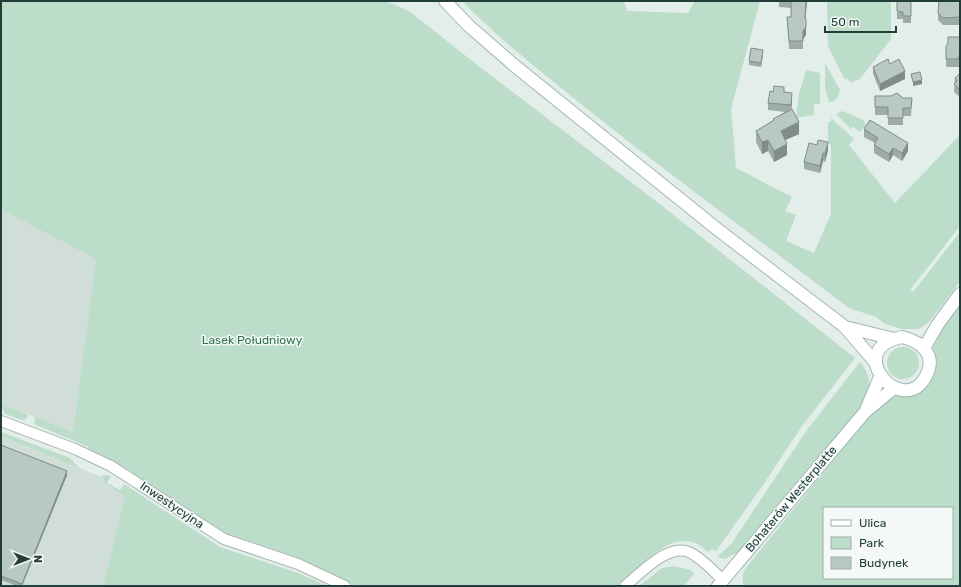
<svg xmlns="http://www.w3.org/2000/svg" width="961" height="587" viewBox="0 0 961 587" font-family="Rubik,sans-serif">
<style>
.built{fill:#d1ddd9}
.green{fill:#bcddc9;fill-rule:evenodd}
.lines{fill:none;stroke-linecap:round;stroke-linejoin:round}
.street-casing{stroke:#a6b5b1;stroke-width:12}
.secondary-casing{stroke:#a2b8b3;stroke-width:14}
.street{stroke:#fff;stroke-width:10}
.secondary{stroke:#fff;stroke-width:12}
.wall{fill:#9eaca8}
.shaded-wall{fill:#818c88}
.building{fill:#b8c8c3;stroke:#818c88}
.labels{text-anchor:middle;stroke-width:3;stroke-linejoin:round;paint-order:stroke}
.park-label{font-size:12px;fill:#2d7450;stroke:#f4f9f7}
.street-label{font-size:12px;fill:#233e3a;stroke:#f4f9f7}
</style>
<rect width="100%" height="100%" fill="#e3ede9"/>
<path class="built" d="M1 207 96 259 73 432 1 404Z
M1 436 104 478 103 482 125 496 103 586H1Z"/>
<path class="green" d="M1 1H385L409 11 481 68 657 202 855 358 802 426 763 485 716 551 712 549 708 552C677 520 641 566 619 586H355L321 568 294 556 225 533 128 470 89 449V447L34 424 35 417 73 432 96 259 1 209Z
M462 1H623L628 11 688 13 695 1H760L731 109 736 168 792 197 785 211 796 215 786 241 814 253 831 214V145L828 144V122H831V118L854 139 849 145 895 203 960 135V226L910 290 913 292 960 232V281L929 322 919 329H902L885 324 876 317 849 308C761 241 672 177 586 108 544 74 500 40 462 1Z
M827 1H891V39L860 79 851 83 847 78 845 80 828 46Z
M825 63 840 90 838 97 833 102H829L825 88Z
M806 70 820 73V104H814V115L796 118 799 94Z
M842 111 863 120 866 125 860 132 853 127 851 129 836 114Z
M960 300V586H743V574L745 569 871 414 896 396 916 394 928 385 935 371 936 360 933 348 943 324ZM824 508H952V578H824Z
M887 363a16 16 0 1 1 32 0a16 16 0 1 1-32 0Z
M860 362C874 381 870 389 860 408L738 552 725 559 717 557 732 543 807 430Z
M1 404 28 415 26 419 22 420 5 414Z
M1 432 70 458 79 468 1 436Z
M105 475 111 476 107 483 120 490 124 484 220 547 298 573 327 586H103L125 496 103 482 104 478 100 476Z
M675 566 690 570 694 574 684 586H639L662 568Z"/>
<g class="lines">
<defs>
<path id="street" d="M1 421 75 449 111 466 224 539 298 564 345 586
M625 586C640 574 668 543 689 552 702 558 713 571 723 580"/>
<path id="secondary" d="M445 1 469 26 515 66 717 229 845 327 875 362
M845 327 894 339
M902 337C922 342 937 355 926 376 903 420 841 349 902 337Z
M924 348 938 324 960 294
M866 410 880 377
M718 586 865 412 894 388"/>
</defs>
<use href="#street" class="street-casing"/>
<use href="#secondary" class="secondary-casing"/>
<use href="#street" class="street"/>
<use href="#secondary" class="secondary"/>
</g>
<path class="wall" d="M779 1H807L805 18 806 35 803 39V49H789L787 17H791V8L779 7Z
M897 1H911V23H903V19H897Z
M960 1V25H943L938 20V13Z
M960 37V62H959V67H946V46Z
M763 54 761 67 749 65V61Z
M890 64 905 79 880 91 873 74V67Z
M960 73V97L954 92 955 78Z
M784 92 792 101 791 109 799 134 785 140 787 155 774 162 768 151 762 154 756 142V131L773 121V119L785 112 768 110V103Z
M875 96 903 98H912L911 116H903V125H888V115H875Z
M864 129 908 151 902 161 893 155 889 162 874 153V145L875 143 864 137Z
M828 150 825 162 823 161 820 173 804 169V162Z
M1 445 67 475 22 586H17L1 580Z"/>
<path class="shaded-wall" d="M806 1H807L805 26V18Z
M806 26V35L803 39V49V31Z
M763 50V54L761 67V63Z
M905 71V79L880 91V84Z
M922 80V84L913 86V82Z
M792 93V101L791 113V105Z
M799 122V134L781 142V131Z
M768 140V151L762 154V142Z
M828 142V150L825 162V154Z
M908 143V151L902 161V153Z
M787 144V155L774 162V151Z
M893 148V155L889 162V154Z
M823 153V161L820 173V166Z
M67 471V475L22 586V584Z"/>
<path class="building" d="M791 1H806L805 18 806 19V27L803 31V41H789L787 17H791Z
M897 1H911V16H903V12L897 11Z
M939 1H960V17L943 18 938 13Z
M948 37H960V55H959V59H946V46L948 43Z
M751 48 763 50 761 63 749 61Z
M888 59 890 64 899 59 905 71 880 84 873 67Z
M920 72 922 80 913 82 911 74Z
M960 73V90L954 84 957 81 955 78Z
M774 86 784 87V92L792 93 791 105 768 103 770 91 773 92Z
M897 93 903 98H912L911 108H903V118H888V107H875V96H891Z
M792 109 799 122 781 131 787 144 774 151 768 140 762 142 756 131 774 120 773 119Z
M870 120 908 143 902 153 893 148 889 154 874 145 878 138 864 129Z
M818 140 828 142 825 154 823 153 820 166 804 162 809 143 817 145Z
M1 445 67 471 22 584 1 576Z"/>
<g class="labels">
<g class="park-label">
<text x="252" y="344">Lasek Południowy</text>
</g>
<g class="street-label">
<text transform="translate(791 499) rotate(-50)" y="4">Bohaterów Westerplatte</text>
<text transform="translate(172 505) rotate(34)" y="4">Inwestycyjna</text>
</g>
</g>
<rect width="961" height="587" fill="none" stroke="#233e3a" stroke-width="4"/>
<rect x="823" y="507" width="130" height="72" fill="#f4f9f7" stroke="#a0aeab"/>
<rect x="831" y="520" width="20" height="6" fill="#ffffff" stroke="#a0aeab"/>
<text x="859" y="527" font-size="12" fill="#233e3a">Ulica</text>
<rect x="831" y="537" width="20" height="12" fill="#bcddc9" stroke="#a0aeab"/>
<text x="859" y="547" font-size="12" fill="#233e3a">Park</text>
<rect x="831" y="557" width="20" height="12" fill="#b8c8c3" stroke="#a0aeab"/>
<text x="859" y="567" font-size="12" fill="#233e3a">Budynek</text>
<g transform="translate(28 559) rotate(90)" stroke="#f4f9f7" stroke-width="3" paint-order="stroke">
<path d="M0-3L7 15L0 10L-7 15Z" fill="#233e3a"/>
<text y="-6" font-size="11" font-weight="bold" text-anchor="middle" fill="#233e3a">N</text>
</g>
<path d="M825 26v6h71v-6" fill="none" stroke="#233e3a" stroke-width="2"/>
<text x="831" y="26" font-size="12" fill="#233e3a" stroke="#f4f9f7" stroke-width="3" paint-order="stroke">50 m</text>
</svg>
